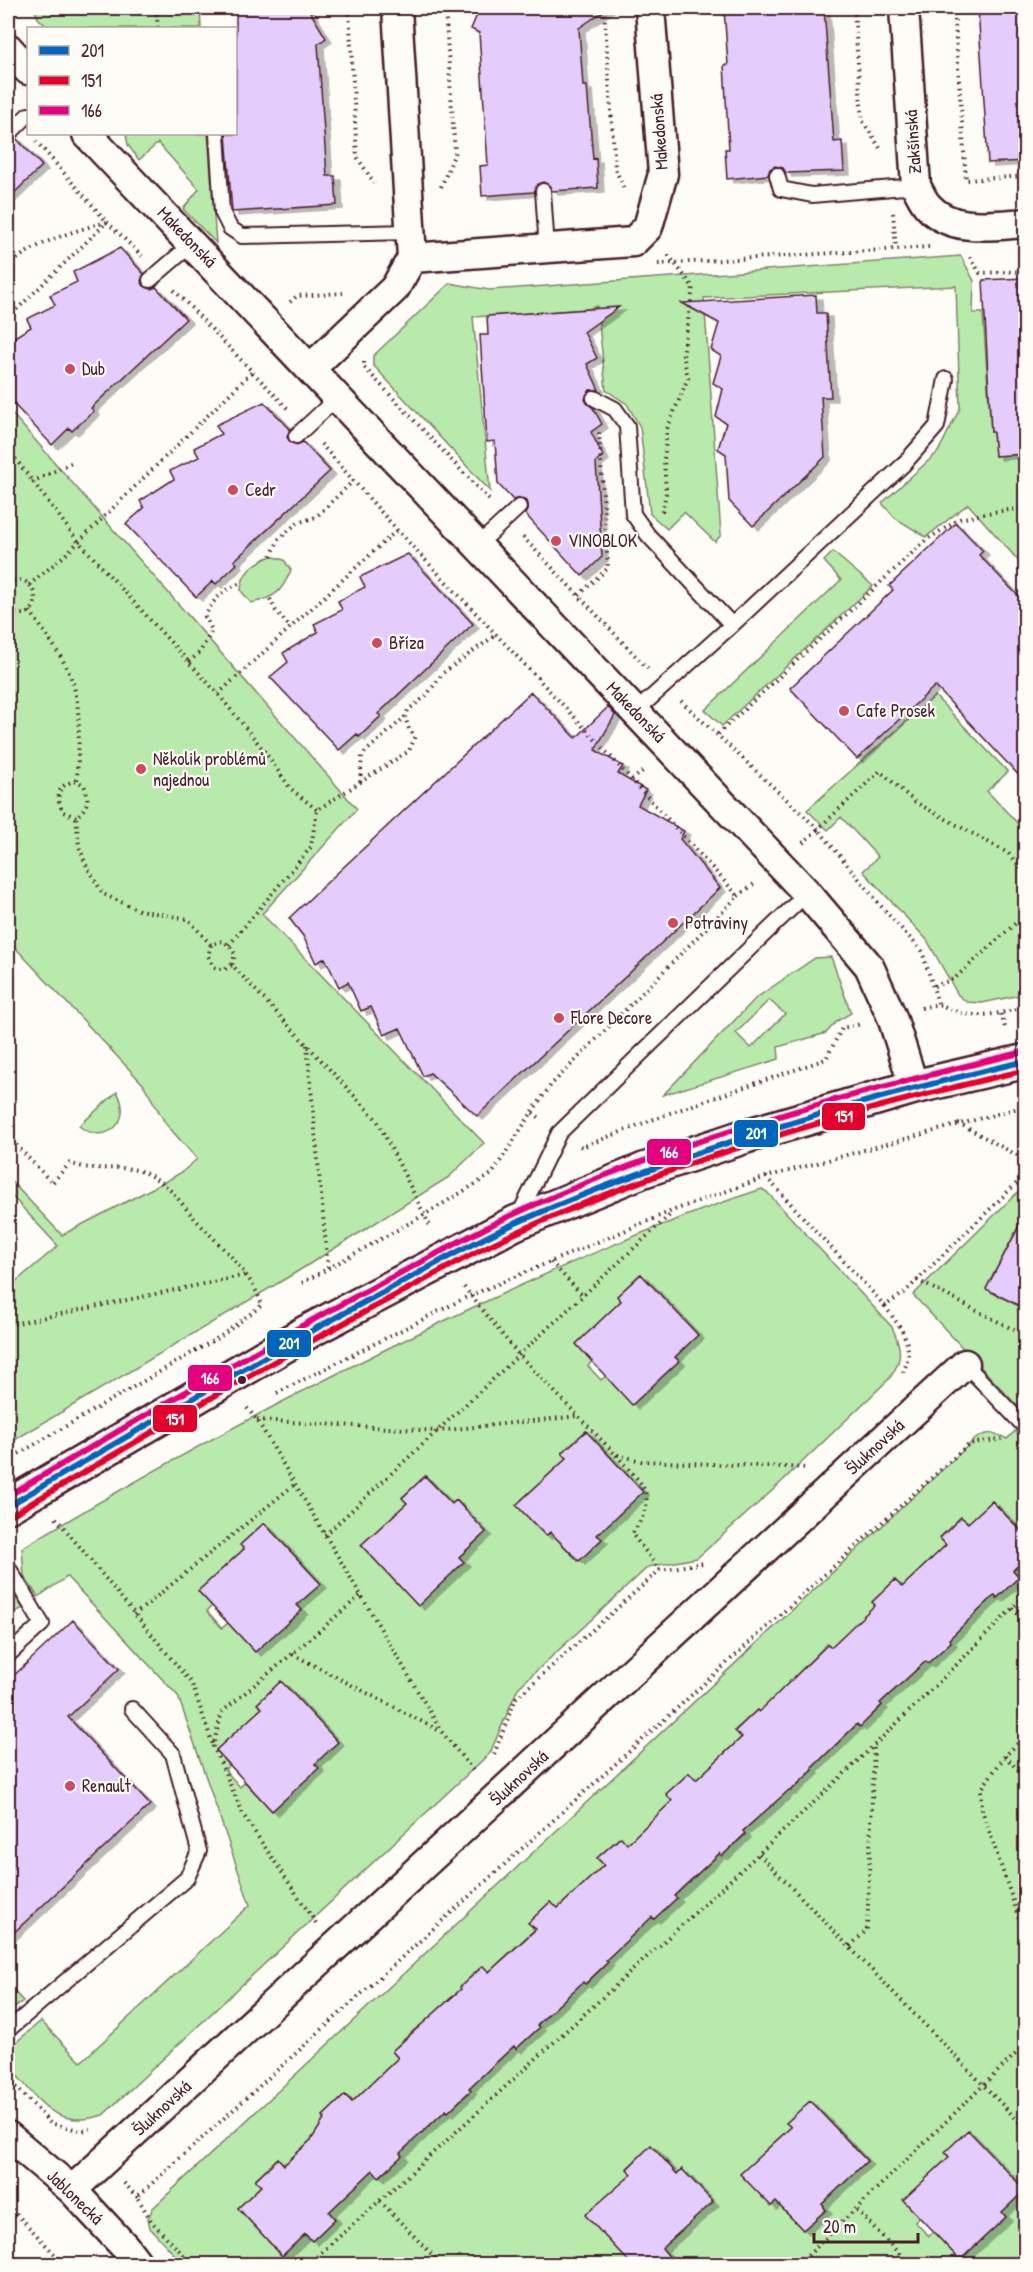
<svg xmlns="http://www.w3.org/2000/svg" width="1033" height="2272" viewBox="0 0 1033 2272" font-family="'Patrick Hand',sans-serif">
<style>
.green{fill:#b8eaab;stroke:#81846b;stroke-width:1.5;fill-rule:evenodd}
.building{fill:#e4ccfc;stroke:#4a1f2b;stroke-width:1.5;filter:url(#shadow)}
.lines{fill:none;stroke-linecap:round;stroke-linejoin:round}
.service-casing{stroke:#4a1f2b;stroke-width:18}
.minor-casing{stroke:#4a1f2b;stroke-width:33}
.tertiary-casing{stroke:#4a1f2b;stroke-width:38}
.path{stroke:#4a1f2b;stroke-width:4;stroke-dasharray:1.5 4.5;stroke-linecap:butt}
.service{stroke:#fdfcf7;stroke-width:14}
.minor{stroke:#fdfcf7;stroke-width:28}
.tertiary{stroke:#fdfcf7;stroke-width:33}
.bus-1-casing{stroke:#fdfcf7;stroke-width:10}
.bus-2-casing{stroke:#fdfcf7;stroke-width:10}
.bus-3-casing{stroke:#fdfcf7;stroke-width:10}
.bus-1{stroke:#0065bd;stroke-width:6}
.bus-2{stroke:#e4002b;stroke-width:6}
.bus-3{stroke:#e5007d;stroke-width:6}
.poi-dot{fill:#d1495b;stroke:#fdfcf7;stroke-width:2}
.bus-dot{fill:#4a1f2b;stroke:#fdfcf7;stroke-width:2}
.labels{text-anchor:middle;stroke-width:4.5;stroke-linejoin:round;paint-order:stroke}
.street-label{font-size:18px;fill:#4a1f2b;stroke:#fdfcf7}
.poi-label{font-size:18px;fill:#4a1f2b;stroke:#fdfcf7;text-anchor:start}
.line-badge{stroke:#fdfcf7;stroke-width:2}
.badge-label{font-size:16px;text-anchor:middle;font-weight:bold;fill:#fff}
</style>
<defs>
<filter id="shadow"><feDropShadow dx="6" dy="4" stdDeviation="0" flood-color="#0004"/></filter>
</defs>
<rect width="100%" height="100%" fill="#fdfcf7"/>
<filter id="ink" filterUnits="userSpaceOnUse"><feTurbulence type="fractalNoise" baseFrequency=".0167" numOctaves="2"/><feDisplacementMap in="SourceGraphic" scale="12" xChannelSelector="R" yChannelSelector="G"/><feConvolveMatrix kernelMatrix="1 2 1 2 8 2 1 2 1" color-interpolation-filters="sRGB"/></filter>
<g filter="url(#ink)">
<path class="green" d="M34 8H200L201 28H48L38 18Z
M126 134H208L216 243 183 209 199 189 158 143 139 160 128 145Z
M961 256 974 281 973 313H983L991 432H993L995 456 1025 454V568L968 504 926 537 895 518 882 503 938 452 960 408 956 286 704 298 721 535 715 542 684 512 667 529 650 514 640 427 627 404 606 390 597 306 588 309 473 317 490 491 373 365V356L450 283 489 290Z
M8 409 357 809 262 914 484 1143 449 1177 295 1273 8 1444V1288L58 1246 8 1192V1178L62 1235 170 1179 182 1172 197 1159 166 1124 143 1084 8 940Z
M833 552 873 586 722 726 705 710 841 580 824 561Z
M271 556 284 560 291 570C282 592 275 598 251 603L241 591C241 572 255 563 271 556Z
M935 696 1008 772 987 791 1025 831V994L982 1003 967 1002 958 995 927 940 863 871 878 857 841 817 828 830 807 810Z
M831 957 851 1013 837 1021 826 1033 778 1047 779 1059 663 1095 756 998 815 958ZM769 1000 785 1014 751 1048 736 1033Z
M117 1092C134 1121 106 1147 79 1126Z
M1025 1185V1226L1020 1223 986 1289 1025 1309V1414L913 1295Z
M762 1189 767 1192 892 1327C902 1348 903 1360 889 1379L773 1490 697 1558 648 1567 518 1688 490 1753 103 2115C53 2131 38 2098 8 2065V2049L41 2021 81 2062 250 1905 178 1696 67 1577 38 1597 24 1576 22 1548C159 1465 300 1390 444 1321 548 1272 652 1225 762 1189ZM640 1274 697 1335 675 1357 679 1361 633 1404 606 1376 601 1380 588 1366 592 1361 576 1344 621 1301 617 1296ZM586 1431 597 1535 601 1540 578 1561 550 1532 546 1536 530 1520 521 1500 567 1458 562 1452ZM426 1476 452 1504 457 1500 475 1520 471 1524 482 1536 459 1557 463 1562 418 1606 361 1545 407 1503 402 1497ZM264 1523 320 1584 298 1605 301 1610 255 1652 228 1623 222 1628 207 1611 212 1606 198 1591 244 1549 241 1544ZM281 1681 315 1764 318 1768 272 1811 245 1782 240 1787 225 1770 229 1765 216 1750 262 1708 258 1703Z
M1015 1431 1025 1442V1536L992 1501 969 1523 961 1517 940 1537 946 1545 902 1587 895 1580 872 1602 879 1609 831 1647 827 1644 760 1712 757 1710 735 1730 741 1738 696 1780 689 1773 666 1794 672 1801 627 1844 620 1837 597 1858 604 1865 558 1908 550 1902 531 1925 534 1930 489 1972 482 1966 460 1987 466 1994 415 2029 392 2051 398 2058 353 2101 345 2095 323 2116 329 2123 284 2165 278 2158 255 2179 261 2186 238 2208 282 2256 305 2234 312 2241 335 2219 329 2212 373 2170 380 2177 402 2156 400 2153 446 2110 448 2112 471 2091 469 2088 514 2046 517 2048 539 2027 537 2025 579 1977 586 1984 608 1962 602 1955 652 1917 654 1919 676 1898 674 1896 720 1853 723 1855 745 1835 743 1831 766 1810 784 1785 791 1791 813 1770 807 1763 835 1746 857 1724 860 1726 882 1706 880 1703 926 1661 928 1663 951 1642 949 1639 995 1595 997 1597 1019 1577 1013 1570 1025 1558V2264H655L662 2248 708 2206 682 2169 677 2174 651 2146 627 2168 632 2174V2264H183L150 2228 148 2218 153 2208 974 1440C986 1431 995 1432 1007 1439ZM810 2101 867 2161 822 2204 826 2210 803 2230 776 2202 771 2206 791 2127 787 2123ZM968 2131 1025 2190 1002 2212 1006 2217 960 2260 934 2232 929 2236 915 2222 920 2217 904 2200 949 2157 945 2152Z
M8 1587 23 1608 8 1616Z
M8 1985 23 2001 8 2013Z"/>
<path class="building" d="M236 8H308L326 38 318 44 327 176H335L337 205 232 212 226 134H236Z
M480 8H608L579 28 583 86H587L593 159 596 158 598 188 552 191 550 186 543 182 538 184 534 192 482 196 480 166 488 165 479 33 471 29Z
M724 8H824L834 142 842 141 844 171 786 173 783 168 775 166 770 169 768 175 727 179 725 149H729L724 65H728Z
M978 8H1026V161L988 163Z
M8 137 16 138 42 166 8 199Z
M120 248 144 274 141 281 144 286 151 289 156 287 186 319 91 408 94 411 72 431 69 428 52 445 8 398V341L31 327 27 319 55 305 50 295 77 282 73 272Z
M1026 278V454L995 456 993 432H991L983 280Z
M816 295 817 313H826L831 397H821L825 457 753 526 729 501 726 454 718 449 726 423 716 417 723 389 713 383 721 356 711 350 719 323 682 303Z
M619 307 584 332 597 358 587 364 599 390H590L585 399 587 403 593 408 602 424 591 432 603 456 596 462 602 557 582 576 525 514 528 509 526 501 521 498 513 500 498 484 495 441 487 442 480 335H488L487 316Z
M264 402 290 429 287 437 290 442 297 445 303 442 330 471 234 561 237 564 216 584 213 581 196 597 126 524 144 508 140 501 174 479 170 471 199 457 194 448 221 434 216 425Z
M956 523 983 551 979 555 1026 604V783L935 686 857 759 790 688 893 590 889 586Z
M408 554 473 624 378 714 381 716 359 737 357 734 339 750 270 677 288 662 283 653 318 632 314 624 342 610 338 601 365 587 360 577Z
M531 692 576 738 608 707 615 715 595 750 623 766 618 774 646 790 638 805 684 831 680 839 720 888 477 1116 430 1073 423 1076 400 1028 384 1035 371 1007 361 1011 348 982 339 987 325 958 316 963 303 936 289 918Z
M1026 1213V1309L986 1289Z
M641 1274 698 1335 675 1357 679 1361 632 1405 576 1344 621 1301 617 1296Z
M586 1431 643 1492 597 1535 602 1539 579 1561 550 1532 546 1536 516 1505 567 1458 562 1453Z
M425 1476 452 1504 456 1500 486 1532 459 1557 464 1562 418 1606 361 1545 407 1503 402 1498Z
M992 1501 1026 1536V1558L1013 1570 1019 1577 997 1598 995 1595 949 1639 951 1642 928 1663 926 1661 880 1703 882 1705 860 1727 857 1724 812 1768 813 1770 790 1791 789 1790 743 1831 745 1834 722 1856 720 1853 674 1896 677 1898 654 1919 652 1917 606 1960 608 1962 585 1984 583 1982 537 2025 540 2027 516 2049 514 2046 469 2088 471 2090 448 2112 446 2110 400 2153 402 2156 379 2177 373 2170 329 2212 335 2219 312 2241 305 2234 282 2256 238 2208 261 2186 255 2180 278 2158 284 2165 311 2140 325 2118 323 2116 345 2095 352 2102 398 2058 392 2051 461 1989 460 1987 483 1966 489 1972 536 1929 528 1923 550 1902 558 1908 604 1865 597 1858 621 1837 627 1844 672 1801 666 1794 689 1773 696 1780 742 1737 735 1731 757 1710 759 1712 828 1644 831 1647 875 1605 872 1602 895 1580 902 1587 946 1545 940 1538 961 1517 968 1523Z
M264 1523 321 1584 297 1605 302 1610 255 1652 198 1591 244 1549 240 1545Z
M73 1620 119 1669 68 1717 150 1805 8 1938V1681Z
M281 1681 338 1742 315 1764 319 1768 272 1811 216 1750 262 1708 257 1704Z
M810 2101 867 2161 822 2204 826 2210 803 2230 776 2202 771 2206 740 2174 791 2127 786 2123Z
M968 2130 1025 2190 1002 2212 1006 2217 960 2260 903 2200 949 2157 945 2152Z
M651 2145 677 2174 682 2169 713 2202 662 2248 676 2265H632L585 2215 632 2174 627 2169Z"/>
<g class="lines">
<defs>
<path id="service" d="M13 130 28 115
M217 134 222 212 230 228 242 236 409 232
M777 175 781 189 812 195 916 186
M543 191 547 249
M150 280 193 243
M594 398 615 409 627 426 633 514 648 535 732 625
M296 436 338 397
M478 545 519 507
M635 712 732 625 903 465 937 426 946 379
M518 1217 559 1133 807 893
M965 1364 1026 1428
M8 1567 42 1624 8 1655
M8 2030 187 1878 199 1851 173 1754 132 1709"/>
<path id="minor" d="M397 8 412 258
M904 8 916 186C920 193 923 201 928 206 951 233 994 225 1026 223
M8 48 28 70
M87 134 807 893 869 966 892 1017 914 1087
M311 368 395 288 412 258 633 242 648 227 663 174 650 8
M8 2136 72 2190 125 2247 138 2264
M72 2190 965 1364"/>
<path id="tertiary" d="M8 1506 309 1331 515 1223 644 1170 746 1136 914 1087 1026 1061"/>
</defs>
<use href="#service" class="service-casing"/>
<use href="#minor" class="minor-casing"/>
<use href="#tertiary" class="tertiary-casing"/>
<path class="path" d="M156 8 158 28
M349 8 357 157 374 183
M604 8 615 168 625 191
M854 8 862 120 880 148
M954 8 966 180 1026 176
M441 187 455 153 445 8
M893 213 896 249
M970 257 980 273 1026 271
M658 264 929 247
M8 267C30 244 76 230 107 222L35 140
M174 290 289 410
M290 302 297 296 343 293
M8 318 107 222 142 256
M364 362V367L489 500
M321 444 397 530 579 722 738 896 551 1085 532 1112
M8 449 78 541 218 694 262 748 290 788 317 810
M32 482 75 461
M662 512 666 493 664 460 667 429 688 378 683 355 693 287 666 252
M523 537 648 669
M271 556 279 539 297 523 316 517 353 481
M8 583C34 568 46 612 22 614 17 614 12 612 8 612
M29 585 65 555 253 371
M579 595 608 568 599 432
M270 599 276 611 291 628
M30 611C44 632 60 652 70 675 83 707 78 747 77 781L84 785C90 800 88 807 76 817L79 846 87 867 103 894 139 910 188 919 211 945 222 941 229 945 235 954 232 965 377 1120 431 1228
M189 662 200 652 212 630 205 617C213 599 223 590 241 583
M218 694 397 530
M681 701 818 829 880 771 915 802 1008 853 1026 874
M718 734 926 540 960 519 992 512 1026 508
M632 780 645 769
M360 782 362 755 405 717
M76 817 63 812C55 796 57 784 77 781
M803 843 818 829 886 912 922 951 938 1003
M738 896 754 884
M211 945 208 956 214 967 224 970 232 965
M229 945 311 847 317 810 409 751 415 737 409 729 405 717 408 710 426 696 443 673 497 634
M934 986 954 979 1026 914
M921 1008C947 1001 939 1007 961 1013 982 1018 1005 1013 1026 1006
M1001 1014 1006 1031
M307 1045 328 1268
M958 1123 1026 1160
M8 1136 52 1183 70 1163C96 1174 120 1163 143 1172 149 1175 158 1179 163 1184 175 1193 184 1207 194 1218 217 1243 252 1273 262 1305L221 1336 8 1460
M580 1146 582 1147 670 1113 826 1059 842 1028 862 1024
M766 1177 885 1306 904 1293 1026 1174
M551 1262 582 1295
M917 1280 1026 1336
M302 1283 424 1215 492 1174 532 1112 540 1118
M464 1287 518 1354 615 1454 641 1461 807 1468
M885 1306C903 1332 916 1344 902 1375
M8 1325 246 1275
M277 1393 469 1296 674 1210 766 1177 1026 1106
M247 1408 257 1420 442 1732 475 1773
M257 1420 437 1431 579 1416
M616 1455C644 1487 660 1494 632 1534L660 1570
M56 1518 192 1684 213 1745
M325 1535 672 1213
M360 1596 292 1654 440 1731
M1012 1609 1026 1621
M134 1615 295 1484
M292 1654 222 1712 213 1746 244 1816 316 1923
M1026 1735 1005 1756 989 1778 981 1790 982 1810 1026 1939
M494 1754 516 1698 660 1570 703 1563
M1005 1756 1026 1779
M759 1854 1026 2129
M850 1946 867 1930 874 1745
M8 2078 50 2123 82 2131 90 2129
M124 2183 137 2197
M380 2201 441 2264
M8 2205 64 2264
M857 2210 909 2264
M704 2263 705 2264
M192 2264 152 2222 137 2197 969 1444 1002 1439
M308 2264C423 2164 535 2059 648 1956 776 1838 905 1720 1026 1594
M799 2264 1026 2044"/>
<use href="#service" class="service"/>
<use href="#minor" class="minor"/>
<use href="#tertiary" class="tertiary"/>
<defs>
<path id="bus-1" d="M8 1506C137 1431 266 1354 398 1284 438 1263 477 1240 518 1222 681 1151 852 1101 1026 1061"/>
<path id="bus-2" d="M13 1514C143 1438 272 1360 406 1290 444 1270 481 1248 520 1231 681 1158 854 1110 1026 1070"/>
<path id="bus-3" d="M8 1496C138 1420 268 1342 402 1272 439 1253 475 1232 512 1215 674 1140 850 1093 1024 1052"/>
</defs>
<use href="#bus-1" class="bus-1-casing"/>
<use href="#bus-2" class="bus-2-casing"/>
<use href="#bus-3" class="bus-3-casing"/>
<use href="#bus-1" class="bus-1"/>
<use href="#bus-2" class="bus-2"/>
<use href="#bus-3" class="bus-3"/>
</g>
</g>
<g class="poi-dot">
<circle cx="70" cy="369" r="6"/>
<circle cx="233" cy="490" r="6"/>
<circle cx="556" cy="541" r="6"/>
<circle cx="377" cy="643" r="6"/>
<circle cx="844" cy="711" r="6"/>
<circle cx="141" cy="769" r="6"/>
<circle cx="673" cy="923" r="6"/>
<circle cx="559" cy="1018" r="6"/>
<circle cx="70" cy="1786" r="6"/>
</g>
<circle class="bus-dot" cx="242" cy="1380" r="5"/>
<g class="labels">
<g class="street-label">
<text transform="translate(659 132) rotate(-94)" y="6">Makedonská</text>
<text transform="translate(913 142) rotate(-94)" y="6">Zakšínská</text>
<text transform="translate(187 237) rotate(46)" y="6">Makedonská</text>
<text transform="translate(636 712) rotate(46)" y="6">Makedonská</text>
<text transform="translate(875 1447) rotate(-43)" y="6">Šluknovská</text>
<text transform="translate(519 1778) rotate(-43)" y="6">Šluknovská</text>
<text transform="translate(162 2108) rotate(-43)" y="6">Šluknovská</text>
<text transform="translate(75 2197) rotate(44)" y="6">Jablonecká</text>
</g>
<g class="poi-label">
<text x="82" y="375">Dub</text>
<text x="245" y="496">Cedr</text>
<text x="568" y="547">VINOBLOK</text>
<text x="389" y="649">Bříza</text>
<text x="856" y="717">Cafe Prosek</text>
<text x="153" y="765">Několik problémů<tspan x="153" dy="21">najednou</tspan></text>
<text x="685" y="929">Potraviny</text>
<text x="571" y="1024">Flore Decore</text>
<text x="82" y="1792">Renault</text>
</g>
</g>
<g class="line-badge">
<rect x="821" y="1102" width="45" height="29" rx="6" fill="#e4002b"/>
<rect x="733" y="1119" width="46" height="29" rx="6" fill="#0065bd"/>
<rect x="646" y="1138" width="46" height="28" rx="6" fill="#e5007d"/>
<rect x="266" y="1329" width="46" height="29" rx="6" fill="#0065bd"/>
<rect x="187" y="1364" width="46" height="28" rx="6" fill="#e5007d"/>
<rect x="152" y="1404" width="46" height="29" rx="6" fill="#e4002b"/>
</g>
<g class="badge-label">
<text x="844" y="1122">151</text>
<text x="756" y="1139">201</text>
<text x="669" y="1158">166</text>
<text x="289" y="1349">201</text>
<text x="210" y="1384">166</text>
<text x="175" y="1425">151</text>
</g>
<rect width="1033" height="2272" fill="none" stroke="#fdfcf7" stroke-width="30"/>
<rect x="15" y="15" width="1003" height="2242" fill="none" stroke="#4a1f2b" stroke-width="2" filter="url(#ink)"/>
<rect x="27" y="27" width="210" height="108" fill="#fdfcf7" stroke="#b5a4a5" stroke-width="1.5"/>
<rect x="39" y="46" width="30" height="9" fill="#0065bd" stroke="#b5a4a5" stroke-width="1.5"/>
<text x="81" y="57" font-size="18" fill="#4a1f2b">201</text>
<rect x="39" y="76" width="30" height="9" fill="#e4002b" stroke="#b5a4a5" stroke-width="1.5"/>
<text x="81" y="87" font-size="18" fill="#4a1f2b">151</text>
<rect x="39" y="106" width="30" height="9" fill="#e5007d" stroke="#b5a4a5" stroke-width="1.5"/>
<text x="81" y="117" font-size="18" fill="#4a1f2b">166</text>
<path d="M814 2233v9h104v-9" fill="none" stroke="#4a1f2b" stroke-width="3"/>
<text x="823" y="2233" font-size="18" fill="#4a1f2b" stroke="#fdfcf7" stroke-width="4.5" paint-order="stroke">20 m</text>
</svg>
